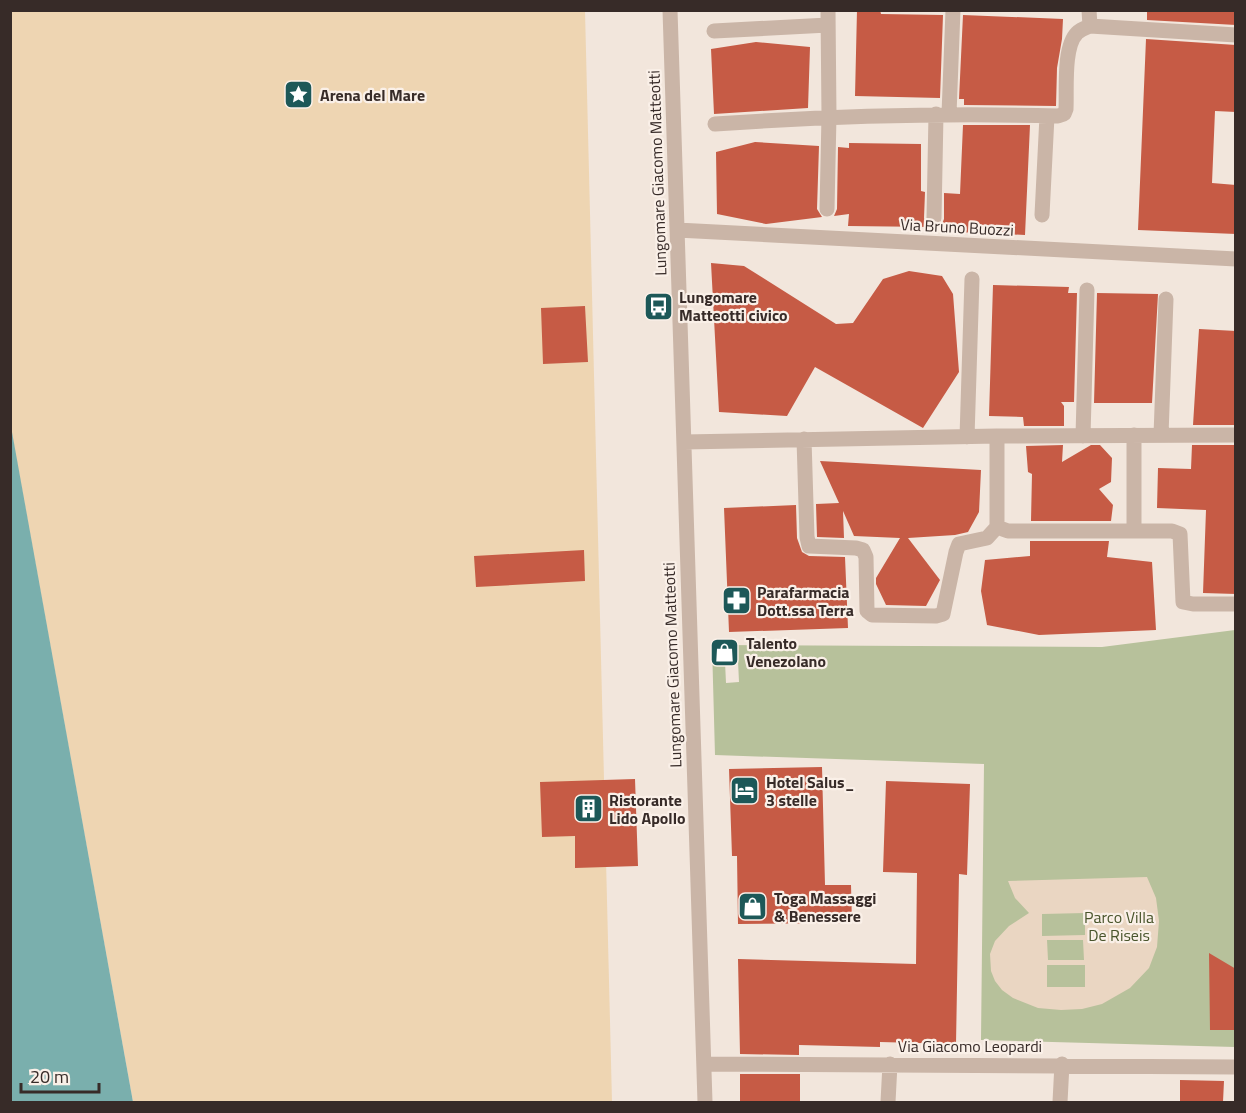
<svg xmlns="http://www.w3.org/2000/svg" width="1246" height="1113" viewBox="0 0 1246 1113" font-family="'Titillium Web',sans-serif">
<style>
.green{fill:#b7c19b;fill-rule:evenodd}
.sand{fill:#eed5b2}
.plaza{fill:#ead6c2;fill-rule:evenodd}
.water{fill:#7aafad}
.building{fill:#c65b45}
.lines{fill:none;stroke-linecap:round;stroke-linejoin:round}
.minor{stroke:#cab5a7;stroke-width:15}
.labels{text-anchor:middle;stroke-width:4.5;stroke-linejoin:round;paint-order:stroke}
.poi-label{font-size:16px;font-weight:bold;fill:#372b28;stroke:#faf0e8;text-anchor:start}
.street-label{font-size:16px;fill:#372b28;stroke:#faf0e8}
.park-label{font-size:16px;fill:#49552c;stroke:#faf0e8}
</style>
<rect width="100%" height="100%" fill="#f2e6dc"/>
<path class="green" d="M1235 630V1047L981 1040 984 764 715 755 712 645 1102 647ZM738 661 739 682 726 683 725 662Z"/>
<path class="sand" d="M11 11H585L612 1102H133L11 429Z"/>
<path class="plaza" d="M1147 877 1156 898 1159 921 1157 947 1149 968 1130 988 1102 1004 1082 1009 1061 1010 1038 1008 1013 998 1002 990 995 981 991 971 990 954 995 941 1009 926 1029 913 1015 898 1008 881ZM1085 913V935L1042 936V914ZM1047 940H1083L1084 960H1048ZM1047 965H1085V987H1047Z"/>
<path class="water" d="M11 429 12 432 133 1102H11Z"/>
<path class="building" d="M857 10H880L881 14 943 15 940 98 855 96Z
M1147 10H1236V25L1147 20Z
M963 15 1063 19 1062 39 1057 68 1056 106 964 105V99H959Z
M1146 39 1236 45V112L1215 111 1212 183 1236 185V234L1138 230Z
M756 42 810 47 808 108 714 114 711 49Z
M963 125H1030L1025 235 957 232 958 228 936 227 942 224 944 219V193L960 194Z
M755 142 819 146 817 209 822 217 766 224 717 214 716 152Z
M849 143 921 144V191L925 192 924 218 926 223 932 227 848 226 849 214 834 216 837 209 838 147 849 148Z
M711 263 744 266 836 324 853 323 883 279 909 271 942 276 953 294 959 372 923 428 815 367 787 416 719 412Z
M993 285 1069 287 1068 293H1077L1074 402H1061L1064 406V426H1024L1023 417 989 416Z
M1097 293 1158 294 1152 403H1094Z
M585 306 588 362 543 364 541 308Z
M1199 329 1236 331V425H1193Z
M1063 445 1062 462 1091 445H1100L1112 458 1111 482 1099 489 1113 505 1111 521H1031L1032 474 1028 472 1026 446Z
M1192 445H1236V594L1203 593 1206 510 1157 508 1158 468 1191 469Z
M820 461 981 470 979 512 968 532 955 535 908 538 940 580 926 606 886 605 876 584V578L900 538 854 536 843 511 844 538 817 537 816 504 839 503Z
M796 505 797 538 802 552 809 556 845 557 848 628 729 632 724 508Z
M1030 541H1109L1107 557 1152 562 1156 630 1039 635 987 625 981 591 985 560 1030 556Z
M584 550 585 581 476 587 474 556Z
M822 767 825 885H851L852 923 738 924 737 856H732L729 769Z
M635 779 638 866 575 868V836L542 837 540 782Z
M886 781 970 784 967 875 959 874 956 1044 880 1042V1047L799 1045V1055L740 1054 738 959 916 964 917 873 883 872Z
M1209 953 1236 969V1030H1210Z
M740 1074H800V1102H740Z
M1180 1080 1224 1081 1223 1102H1180Z"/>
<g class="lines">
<path class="minor" d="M670 10 705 1102
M1089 10 1090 26
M714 31 828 25
M949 114 953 10
M715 124C830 116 944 113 1058 116L1064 114 1066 109C1067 90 1063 47 1077 33 1081 29 1085 28 1090 26L1236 35
M827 209 829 116 828 10
M1042 215 1047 116
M934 218 936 114
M677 230 1236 259
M1134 435V531
M1161 435 1166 299
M997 436V527L1008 531H1172L1180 534 1183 602 1193 604H1236
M1083 436 1087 290
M967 437 972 279
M804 439 807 537 809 546 856 548 863 550 866 557 867 611 872 615 936 616 943 614 956 552 959 544 987 538 997 527
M684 442 997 436 1236 435
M704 1064 1236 1067
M888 1102 890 1064
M1060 1102 1062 1064"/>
</g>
<defs>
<symbol id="sight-square" viewBox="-11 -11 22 22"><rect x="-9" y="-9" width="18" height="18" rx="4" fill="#1d5858" stroke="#faf0e8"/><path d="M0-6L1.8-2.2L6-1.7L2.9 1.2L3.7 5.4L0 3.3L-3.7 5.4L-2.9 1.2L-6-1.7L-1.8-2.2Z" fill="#fff"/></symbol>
<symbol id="bus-square" viewBox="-11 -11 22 22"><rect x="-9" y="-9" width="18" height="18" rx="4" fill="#1d5858" stroke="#faf0e8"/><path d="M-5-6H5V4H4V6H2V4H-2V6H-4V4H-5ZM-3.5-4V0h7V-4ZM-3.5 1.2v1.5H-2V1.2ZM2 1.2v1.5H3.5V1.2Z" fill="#fff"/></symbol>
<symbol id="pharmacy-square" viewBox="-11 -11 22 22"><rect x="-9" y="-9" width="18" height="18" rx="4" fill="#1d5858" stroke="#faf0e8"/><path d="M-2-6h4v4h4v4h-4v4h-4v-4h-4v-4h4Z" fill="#fff"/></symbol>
<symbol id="shop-square" viewBox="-11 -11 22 22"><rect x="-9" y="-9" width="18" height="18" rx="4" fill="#1d5858" stroke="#faf0e8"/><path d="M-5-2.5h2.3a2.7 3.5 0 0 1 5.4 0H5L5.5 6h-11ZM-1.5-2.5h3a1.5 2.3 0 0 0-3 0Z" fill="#fff"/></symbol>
<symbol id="hotel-square" viewBox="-11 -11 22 22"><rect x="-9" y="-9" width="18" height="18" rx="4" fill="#1d5858" stroke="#faf0e8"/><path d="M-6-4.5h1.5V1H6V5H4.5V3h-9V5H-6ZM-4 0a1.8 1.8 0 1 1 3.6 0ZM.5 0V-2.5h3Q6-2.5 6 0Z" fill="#fff"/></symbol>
<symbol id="building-square" viewBox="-11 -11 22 22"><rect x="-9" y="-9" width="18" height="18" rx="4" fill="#1d5858" stroke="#faf0e8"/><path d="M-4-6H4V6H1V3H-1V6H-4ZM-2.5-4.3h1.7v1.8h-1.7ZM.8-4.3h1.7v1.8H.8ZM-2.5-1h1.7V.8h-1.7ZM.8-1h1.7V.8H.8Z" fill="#fff"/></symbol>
</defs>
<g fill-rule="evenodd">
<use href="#sight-square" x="282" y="78" width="33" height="33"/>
<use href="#bus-square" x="642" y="290" width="33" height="33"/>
<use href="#pharmacy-square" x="720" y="584" width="33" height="33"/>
<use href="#shop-square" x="708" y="636" width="33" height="33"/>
<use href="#hotel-square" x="728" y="774" width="33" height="33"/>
<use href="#building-square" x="572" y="792" width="33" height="33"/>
<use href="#shop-square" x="736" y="890" width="33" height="33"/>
</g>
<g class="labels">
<g class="poi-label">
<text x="320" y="101">Arena del Mare</text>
<text x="679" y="303">Lungomare<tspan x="679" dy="18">Matteotti civico</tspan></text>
<text x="757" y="598">Parafarmacia<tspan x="757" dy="18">Dott.ssa Terra</tspan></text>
<text x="746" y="649">Talento<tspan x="746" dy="18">Venezolano</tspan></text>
<text x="766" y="788">Hotel Salus_<tspan x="766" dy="18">3 stelle</tspan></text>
<text x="609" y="806">Ristorante<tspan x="609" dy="18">Lido Apollo</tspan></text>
<text x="774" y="904">Toga Massaggi<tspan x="774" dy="18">&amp; Benessere</tspan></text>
</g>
<g class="street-label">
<text transform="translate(657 173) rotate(-92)" y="6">Lungomare Giacomo Matteotti</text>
<text transform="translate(957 227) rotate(3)" y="6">Via Bruno Buozzi</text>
<text transform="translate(672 665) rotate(-92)" y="6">Lungomare Giacomo Matteotti</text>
<text x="970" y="1052">Via Giacomo Leopardi</text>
</g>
<g class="park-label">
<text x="1119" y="923">Parco Villa<tspan x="1119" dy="18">De Riseis</tspan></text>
</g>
</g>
<rect width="1246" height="1113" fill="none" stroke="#372b28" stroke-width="24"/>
<path d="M21 1083v9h78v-9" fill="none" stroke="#372b28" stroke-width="3"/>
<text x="30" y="1083" font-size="18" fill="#372b28" stroke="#faf0e8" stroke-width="4.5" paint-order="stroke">20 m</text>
</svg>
